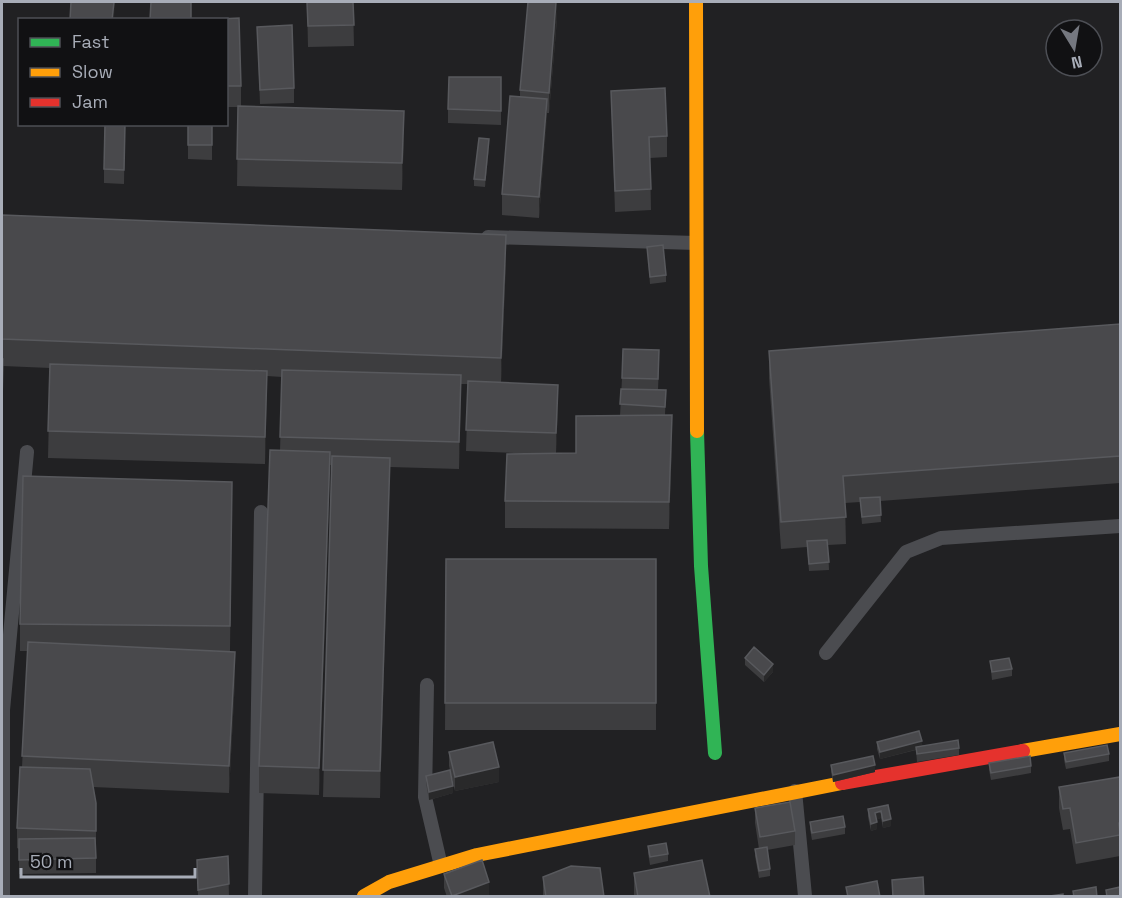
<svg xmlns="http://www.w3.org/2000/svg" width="1122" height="898" viewBox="0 0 1122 898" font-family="'Space Grotesk',sans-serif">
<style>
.built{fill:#212123;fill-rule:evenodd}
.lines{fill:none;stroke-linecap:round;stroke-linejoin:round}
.lane{stroke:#4b4c50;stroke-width:14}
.fast{stroke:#30b455;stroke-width:14}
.slow{stroke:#ff9f0a;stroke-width:14}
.jam{stroke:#e5322d;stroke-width:14}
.wall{fill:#3d3d3f}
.shaded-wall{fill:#29292a}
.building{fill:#49494c;stroke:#58595d;stroke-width:1.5}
</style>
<rect width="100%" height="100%" fill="#171717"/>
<path class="built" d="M2 2H1120V896H2ZM20 20H226V124H20ZM1056 30H1092V66H1056Z"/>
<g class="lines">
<path class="lane" d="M488 237 696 243
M826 653 906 552 941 538 1120 526
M427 685 425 797 441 866
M795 791 805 896
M3 896V710L27 452
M255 896 261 512"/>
<path class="fast" d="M697 431 701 566 715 753"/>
<path class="slow" d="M696 2 697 431
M1023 751 1120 734
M364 896 389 882 477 855 842 783"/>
<path class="jam" d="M842 783 1023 751"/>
</g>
<path class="wall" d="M307 2H353L354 46 308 47Z
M557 19 549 113H547L539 218 502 215V194L520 97V90Z
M226 20 241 86V106L404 138 402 190 237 186 238 107H226Z
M257 27 294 88V103L260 104Z
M501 77V125L448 123V109Z
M611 91 667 136V157L650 158 651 210 615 212Z
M125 124 124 184 104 183V169Z
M188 124H212V160L188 159Z
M489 146 485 187 474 186V179Z
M2 215 506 261 501 383 558 406 556 453H576L620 416 622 378 659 365 658 390H666L665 415 672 442 669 529 505 528V501L540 454 466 451 468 384H461L459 469 390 467 380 798 323 797 332 465H330L319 795 259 793V766L280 451 282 377 267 376 265 464 48 458 50 368 3 366 2 430Z
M647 247 666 275V282L650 284Z
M1120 324V483L880 501 881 522 862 524 860 502 845 503 846 544 828 545 829 570 809 571 807 547 781 549 769 378V351Z
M232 482 230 651 235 679 229 793 93 787 96 824V873L19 874V849L17 848V828L22 767 28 651H20V624Z
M446 559H656V730H445Z
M745 658 773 672 764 682 745 665Z
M990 661 1012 669V676L992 680Z
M877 742 959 748V755L917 762 916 750 880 759 877 749Z
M449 752 499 782 455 791 449 766Z
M1064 753 1109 754V761L1066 769 1064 760Z
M989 763 1031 766V773L991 780 989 770Z
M831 765 875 772 833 782 831 772Z
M426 776 453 793 429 800 426 783Z
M1120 777V856L1076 864 1070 829 1063 830 1059 808V787Z
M888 805 891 826 883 828 881 818 877 819V829L871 831 868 817V809Z
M755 808 795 831V845L767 850 770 869V876L759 878 755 856V849H759L755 823Z
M810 822 845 827V834L812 840 810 829Z
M648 846 668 854V861L650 865 648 853Z
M228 856 229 897H198L197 860Z
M634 873 710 897H634Z
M444 874 489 897H447L444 888Z
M543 877 604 897H543Z"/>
<path class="shaded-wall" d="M114 2H115L114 20H112Z
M557 2V19L549 113V93Z
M547 99V120L539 218V197Z
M404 111V138L402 190V163Z
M489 139V146L485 187V180Z
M506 235V261L501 385V358Z
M3 359V386L2 430V403Z
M267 371V398L265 464V437Z
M461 375V402L459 469V442Z
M558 385V406L556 454V433Z
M672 415V442L669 529V502Z
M330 452V479L319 795V768Z
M390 458V485L380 798V771Z
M235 652V679L229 793V766Z
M773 664V672L764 682V675Z
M922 741V748L880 759V752Z
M875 765V772L833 782V775Z
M499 767V782L455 791V777Z
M453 786V793L429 800V792Z
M881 811V818L875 820V813Z
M891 819V826L883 828V821Z
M877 822V829L871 831V824Z
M489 882V897H452V896Z"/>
<path class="building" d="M71 2H114L112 20H70Z
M151 2H191V20H150Z
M307 2H353L354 25 308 26Z
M528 2H556L549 93 520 90Z
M239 18 241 86H226V20H198Z
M292 25 294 88 260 90 257 27Z
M449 77H501V111L448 109Z
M665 88 667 136 649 137 651 189 615 191 611 91Z
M510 96 547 99 539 197 502 194Z
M238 106 404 111 402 163 237 159Z
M105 124H125L124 170 104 169Z
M188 124H212V145H188Z
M479 138 489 139 485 180 474 179Z
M2 215 506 235 501 358 2 339Z
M663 245 666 275 650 277 647 247Z
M1120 324V456L843 476 846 517 781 522 769 351Z
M623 349 659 350 658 379 622 378Z
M2 359H3L2 403Z
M50 364 267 371 265 437 48 431Z
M282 370 461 375 459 442 280 437Z
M468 381 558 385 556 433 466 430Z
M621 389 666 390 665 407 620 404Z
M672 415 669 502 505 501 507 454 576 453V416Z
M270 450 330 452 319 768 259 766Z
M332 456 390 458 380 771 323 770Z
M23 476 232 482 230 626 20 624Z
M880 497 881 515 862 517 860 498Z
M827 540 829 562 809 564 807 541Z
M446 559H656V703H445Z
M28 642 235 652 229 766 22 756Z
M754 647 773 664 764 675 745 658Z
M1009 658 1012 669 992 672 990 661Z
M919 731 922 741 880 752 877 742Z
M958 740 959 748 917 754 916 747Z
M493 742 499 767 455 777 449 752Z
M1107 745 1109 754 1066 762 1064 753Z
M873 756 875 765 833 775 831 765Z
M1030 756 1031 766 991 773 989 763Z
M20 767 90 769 96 803V831L17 828Z
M450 770 453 786 429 792 426 776Z
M1120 777V822L1119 823 1120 835 1076 843 1070 808 1063 809 1059 787Z
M790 802 795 831 760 837 755 808Z
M888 805 891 819 883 821 881 811 875 813 877 822 871 824 868 809Z
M843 816 845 827 812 833 810 822Z
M95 838 96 858 19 860V839Z
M666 843 668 854 650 857 648 846Z
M767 847 770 869 759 871 755 849Z
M228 856 229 884 198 890 197 860Z
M482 860 489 882 452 896 444 874Z
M702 860 710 897H638L634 873Z
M571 866 600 868 604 897H546L543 877Z
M923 877 924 897H893L892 880Z
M877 881 880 897H848L846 887Z
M1096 887 1097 897H1074L1073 891Z
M1120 887V897H1107L1106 890Z
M1063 894V897H1043Z"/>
<rect width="1122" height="898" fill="none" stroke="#a8adb8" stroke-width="6"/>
<rect x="18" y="18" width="210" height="108" fill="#111113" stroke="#4d4f55" stroke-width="1.5"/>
<rect x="30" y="38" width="30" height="9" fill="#30b455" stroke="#4d4f55" stroke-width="1.5"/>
<text x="72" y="48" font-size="18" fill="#a8adb8">Fast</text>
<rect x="30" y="68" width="30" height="9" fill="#ff9f0a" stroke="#4d4f55" stroke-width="1.5"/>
<text x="72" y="78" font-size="18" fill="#a8adb8">Slow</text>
<rect x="30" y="98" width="30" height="9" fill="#e5322d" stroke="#4d4f55" stroke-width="1.5"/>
<text x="72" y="108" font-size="18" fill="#a8adb8">Jam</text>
<g transform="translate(1074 48) rotate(169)"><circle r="28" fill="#111113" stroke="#4d4f55" stroke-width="1.5"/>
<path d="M0-4.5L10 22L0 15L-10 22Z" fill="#757880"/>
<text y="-9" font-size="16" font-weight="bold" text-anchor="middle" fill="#a8adb8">N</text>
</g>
<path d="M21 868v9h174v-9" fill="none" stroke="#a8adb8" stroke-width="3"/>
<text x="30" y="868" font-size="18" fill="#a8adb8" stroke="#111113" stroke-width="4.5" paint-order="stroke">50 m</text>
</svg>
